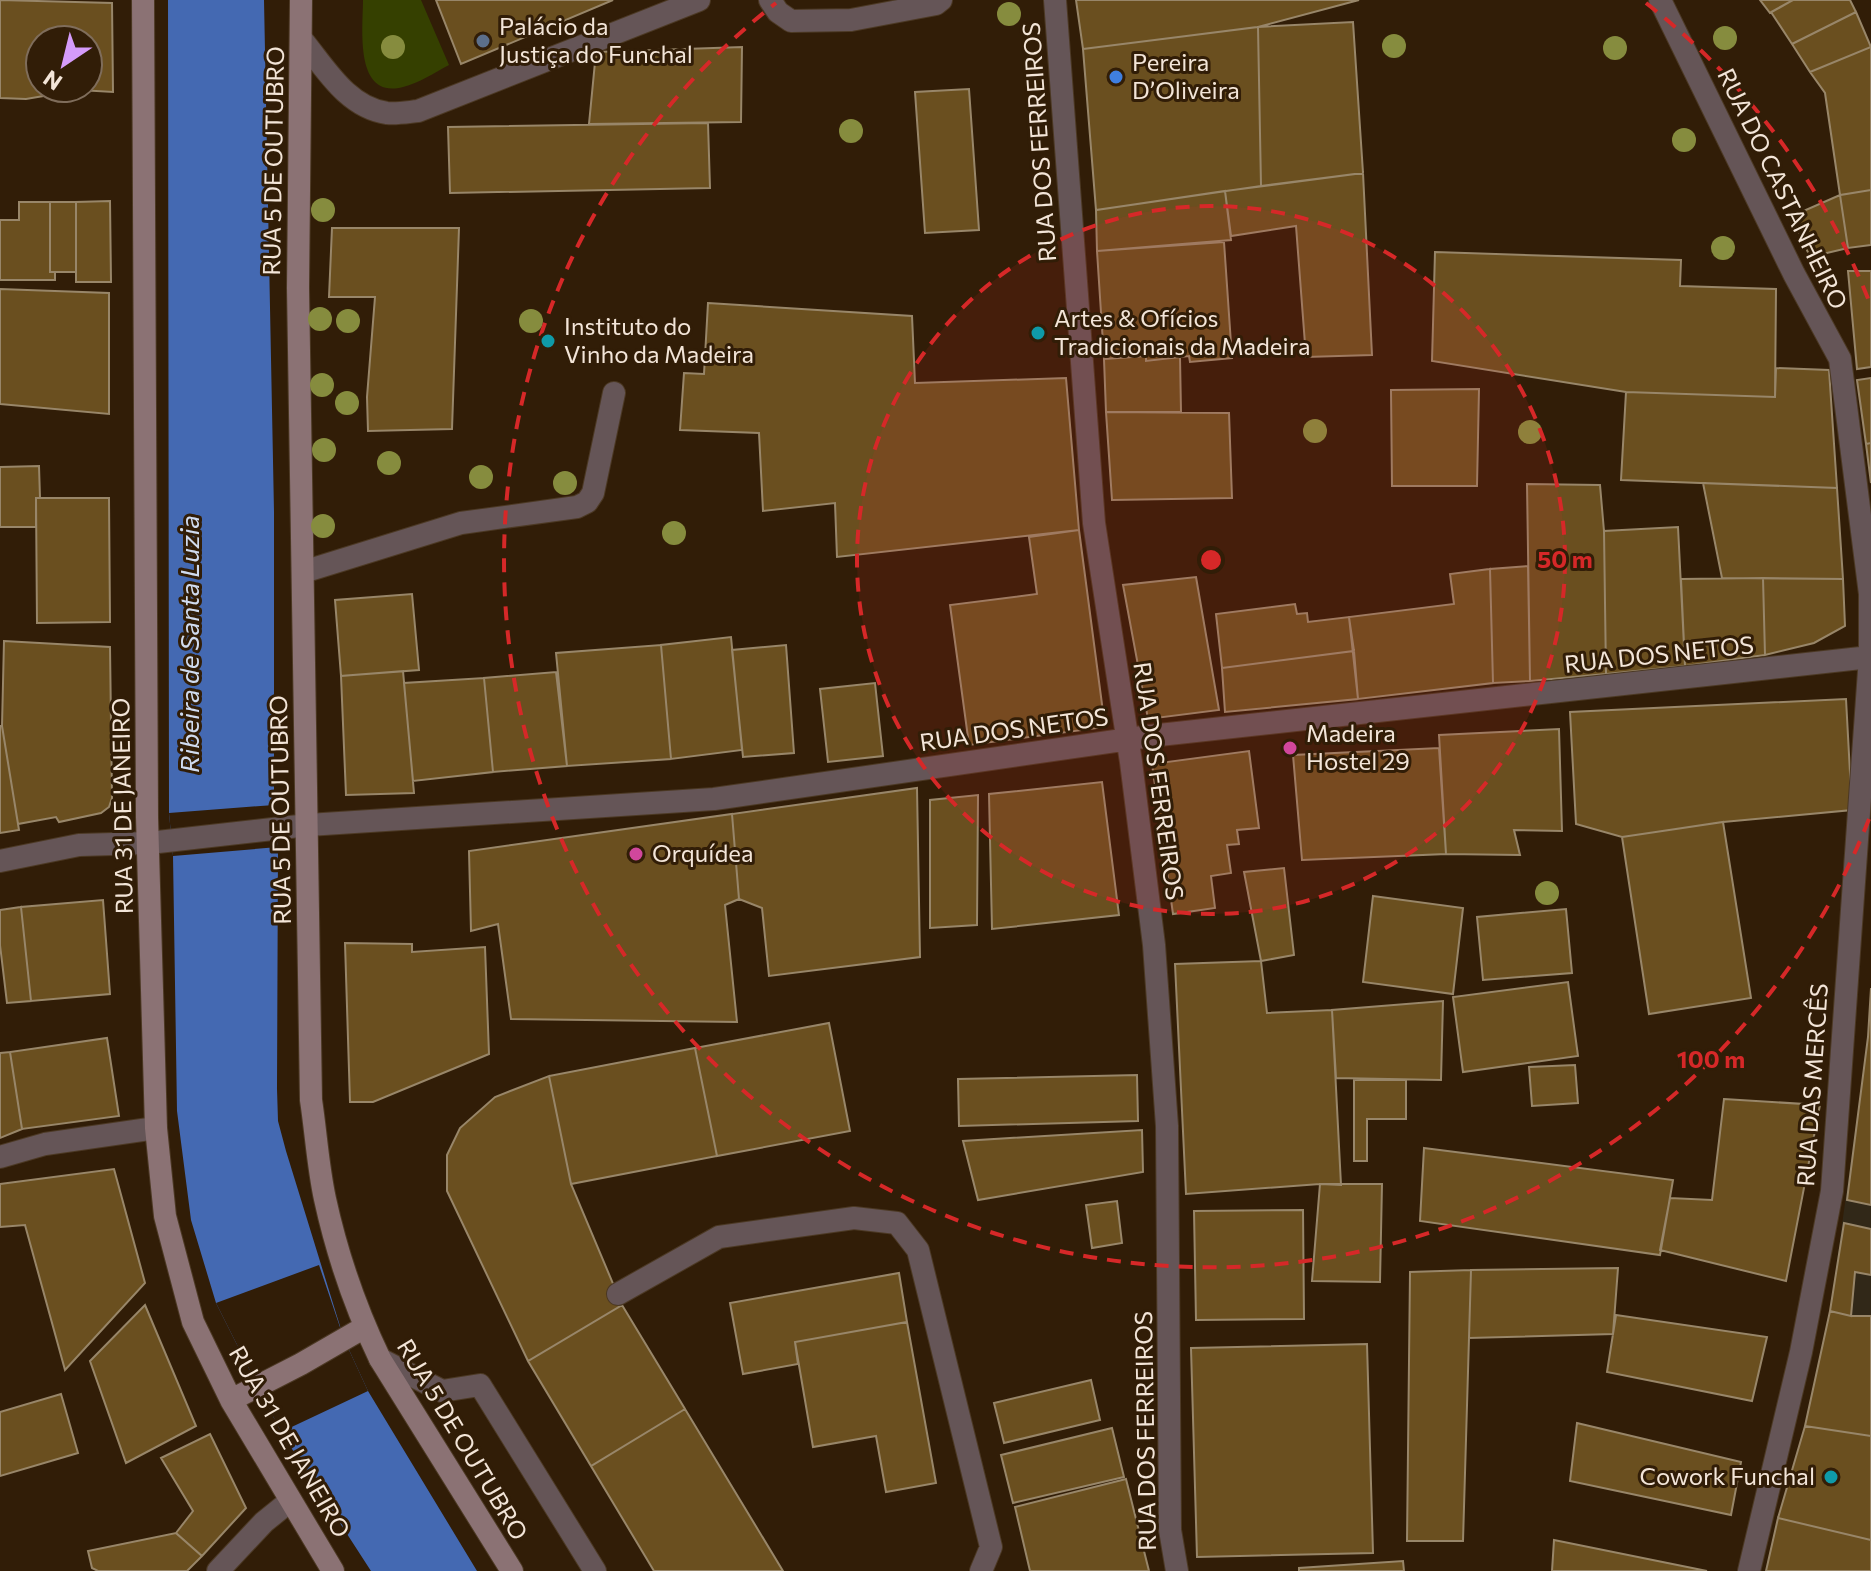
<svg xmlns="http://www.w3.org/2000/svg" width="1871" height="1571" viewBox="0 0 1871 1571" font-family="Commissioner,sans-serif">
<style>
.education{fill:#312818}
.green{fill:#354000}
.water{fill:#4469b2}
.pier{fill:#311d07}
.building{fill:#6a4f1f;stroke:#988669;stroke-width:2;fill-rule:evenodd}
.lines{fill:none;stroke-linecap:round;stroke-linejoin:round}
.service-casing{stroke:#4c3924;stroke-width:24}
.minor-casing{stroke:#4c3924;stroke-width:24}
.tertiary-casing{stroke:#4c3924;stroke-width:24}
.secondary-casing{stroke:#4c3924;stroke-width:24}
.service{stroke:#655557;stroke-width:22}
.minor{stroke:#655557;stroke-width:22}
.tertiary{stroke:#655557;stroke-width:22}
.secondary{stroke:#8b7274;stroke-width:22}
.tree{fill:#868c3e}
.ring{fill:none;stroke:#d62828;stroke-width:4;stroke-dasharray:14 10}
.service-dot{fill:#5c6f8a;stroke:#311d07;stroke-width:3}
.shop-dot{fill:#3f7fe0;stroke:#311d07;stroke-width:3}
.culture-dot{fill:#0f9aa8;stroke:#311d07;stroke-width:3}
.hotel-dot{fill:#d1479c;stroke:#311d07;stroke-width:3}
.labels{text-anchor:middle;stroke-width:6;stroke-linejoin:round;paint-order:stroke}
.poi-label{font-size:24px;fill:#f3e5d8;stroke:#311d07;text-anchor:start}
.street-label{font-size:24px;fill:#f3e5d8;stroke:#311d07}
.water-label{font-size:26px;font-style:italic;fill:#d0dbef;stroke:#311d07}
.centre{fill:#d62828;stroke:#311d07;stroke-width:4}
.ring-label{font-size:24px;text-anchor:middle;font-weight:bold;fill:#d62828;stroke:#311d07;stroke-width:6;stroke-linejoin:round;paint-order:stroke}
</style>
<rect width="100%" height="100%" fill="#311d07"/>
<path class="education" d="M1871 988V1316H1851L1830 1311 1868 1037Z"/>
<path class="green" d="M363 0H421L449 65C434 73 419 83 403 87 354 100 363 28 363 0Z"/>
<path class="water" d="M168 0H264L274 512V805L278 847 277 1089 278 1121 286 1151 344 1339 368 1391 477 1571H371L281 1432 216 1303 191 1220 177 1111 173 856 169 813Z"/>
<path class="pier" d="M274 805 278 847 173 856 169 813Z
M319 1265 344 1339 368 1391 281 1432 216 1303Z"/>
<path class="building" d="M0 0 112 3 113 92 79 90 26 99 0 98ZM40 40H88V88H40Z
M436 0H613L461 64Z
M1076 0H1359L1258 27 1083 49Z
M1760 0H1793L1770 13Z
M1793 0H1850L1856 12 1792 44 1771 12Z
M1856 12 1871 47 1810 72 1792 44Z
M1353 22 1363 173 1261 186 1258 27Z
M1258 27 1261 186 1096 210 1083 49Z
M742 47 741 122 589 124 596 52Z
M1871 47V190L1840 195 1825 93 1810 72Z
M969 89 979 230 925 233 915 92Z
M708 123 710 188 450 193 448 127Z
M1363 173 1372 355 1306 357 1296 226 1231 236 1225 191Z
M1871 190V245L1848 248 1840 195Z
M1225 191 1231 240 1097 251 1096 210Z
M1840 195 1848 248 1810 257 1792 216Z
M110 201 111 282H76V202Z
M19 202H50V272H55V280H0V220H19Z
M50 202H76V272H50Z
M332 228H459L452 429 368 431 367 397 375 297H329Z
M1224 242 1232 358 1190 362 1189 356 1146 361V356L1104 359 1097 251Z
M1435 252 1681 260 1680 286 1776 289 1775 397 1626 392 1432 361Z
M1848 271H1871V367L1857 369Z
M0 289 109 293V414L0 404Z
M708 303 912 316 915 383 1066 378 1079 530 837 557 835 503 763 511 759 433 680 430 684 373 704 374Z
M1146 356V361L1180 357 1181 412H1106L1104 359Z
M1776 368 1829 370 1837 488 1621 480 1626 392 1775 397Z
M1871 378V443L1866 444 1857 380Z
M1479 389 1477 486H1392L1391 390Z
M1106 412 1229 413 1232 498 1112 500Z
M1871 443V483L1866 444Z
M39 466 40 498H36V527H0V467Z
M1703 483 1837 488 1843 579 1722 578Z
M1527 484 1600 485 1604 531 1606 674 1530 681Z
M36 498H109L110 622 37 623Z
M1678 527 1685 666 1606 674 1604 531Z
M1079 530 1105 727 969 745 950 605 1037 594 1029 537Z
M1528 566 1530 681 1493 683 1490 569Z
M1490 569 1493 683 1358 699 1349 617 1454 604 1450 574Z
M1196 577 1219 710 1148 719 1123 585Z
M1763 578 1843 579 1845 626 1814 643 1765 655Z
M1763 578 1765 655 1685 666 1681 579Z
M412 594 419 670 341 676 335 600Z
M1295 604 1297 614 1307 613 1308 622 1349 617 1354 651 1222 668 1216 614Z
M731 637 742 750 671 759 661 645Z
M4 641 110 647 112 798 109 807 101 813 59 822 56 817 18 824 2 726Z
M661 645 671 759 567 766 556 653Z
M786 645 794 753 743 757 732 650Z
M1354 651 1358 699 1225 712 1222 668Z
M403 671 414 793 346 795 341 676Z
M556 672 567 766 493 772 484 678Z
M484 678 493 772 413 781 404 683Z
M875 683 883 756 828 762 820 689Z
M1846 699 1852 810 1723 822 1622 837 1576 824 1570 712Z
M0 726H2L19 830 0 833Z
M1559 729 1562 831 1514 830 1520 855 1446 854 1439 735Z
M1439 748 1446 854 1302 860 1293 755Z
M1249 751 1259 828 1237 830 1239 844 1227 845 1231 873 1211 876 1215 908 1173 914 1152 764Z
M1102 782 1119 915 992 929 989 794Z
M917 788 920 957 769 976 762 908 739 899 732 814Z
M978 795 977 925 930 928V800Z
M732 814 739 899 725 905 737 1022 511 1019 498 924 471 931 469 851Z
M1723 822 1751 998 1649 1014 1622 837Z
M1284 868 1294 955 1261 961 1244 872Z
M1373 896 1463 908 1453 994 1363 982Z
M103 900 110 994 31 1001 21 907Z
M21 907 31 1001 7 1003 0 945V910Z
M1566 909 1572 973 1483 980 1477 917Z
M345 943 412 944V952L485 947 489 1054 373 1102H350Z
M1261 961 1267 1013 1332 1010 1341 1185 1320 1184 1186 1194 1175 964Z
M1568 982 1578 1056 1463 1072 1453 997Z
M1871 988V1205L1847 1200 1868 1037Z
M1443 1001 1441 1080 1336 1078 1332 1010Z
M829 1023 850 1131 717 1156 695 1048Z
M107 1038 119 1116 22 1129 10 1052Z
M695 1048 717 1156 571 1184 549 1076Z
M10 1052 22 1129 0 1138V1053Z
M1575 1065 1578 1103 1532 1106 1529 1067Z
M1137 1075 1138 1121 959 1126 958 1079Z
M549 1076 571 1184 622 1305 528 1361 447 1191V1155L460 1128 495 1097Z
M1354 1080H1406V1119H1367V1161H1354Z
M1724 1099 1820 1105 1786 1281 1660 1250 1670 1198 1712 1200Z
M1142 1130 1143 1172 978 1200 963 1141Z
M1424 1148 1673 1180 1660 1255 1420 1221Z
M114 1169 145 1283 65 1370 25 1225 0 1227V1184Z
M1320 1184H1382L1380 1282 1312 1281Z
M1117 1201 1122 1243 1092 1248 1086 1205Z
M1303 1210 1304 1319 1196 1320 1194 1211Z
M1844 1223 1871 1229V1275L1855 1272 1851 1316 1830 1311Z
M1618 1268 1613 1334 1469 1338 1471 1270Z
M1471 1270 1463 1541H1407L1410 1272Z
M899 1273 907 1322 795 1342 798 1364 743 1374 730 1303Z
M145 1305 196 1426 126 1463 90 1361Z
M622 1305 685 1409 591 1466 528 1361Z
M1830 1311 1851 1316H1871V1436L1805 1426Z
M1616 1315 1767 1337 1752 1401 1607 1372Z
M907 1322 936 1483 886 1492 876 1436 813 1447 795 1342Z
M1367 1344 1373 1553 1197 1557 1191 1348Z
M1091 1380 1100 1420 1004 1443 994 1403Z
M61 1394 78 1453 0 1476V1412Z
M685 1409 783 1571H654L591 1466Z
M1577 1423 1741 1462 1731 1515 1570 1481Z
M1805 1426 1871 1436V1540L1778 1518Z
M1112 1428 1124 1477 1013 1503 1001 1455Z
M210 1434 246 1508 202 1556 176 1533 193 1511 161 1458Z
M1126 1479 1149 1571H1030L1015 1507Z
M1778 1518 1871 1540V1571H1766Z
M176 1533 202 1556 187 1571H98L92 1568 88 1551Z
M1554 1540 1707 1571H1552Z
M1403 1561 1404 1571H1299V1568Z"/>
<g class="lines">
<defs>
<path id="service" d="M770 0 778 12 791 21 851 20 936 4 941 0
M303 572 461 523 577 507 587 502 593 493 614 393
M618 1294 719 1237 854 1218 897 1223 918 1250 991 1547 981 1571
M380 1359 442 1391 480 1385 595 1571"/>
<path id="minor" d="M1055 0 1094 523 1131 762 1154 945 1167 1126 1170 1530 1177 1571
M1660 0 1794 274 1840 359 1870 594V657L1832 1191 1801 1352 1749 1571
M303 41C325 68 348 108 387 113 397 114 408 112 418 111L699 0
M149 843 308 825 714 799 1150 736 1870 657
M0 1157 45 1144 156 1128
M218 1571 264 1522 290 1501"/>
<path id="tertiary" d="M0 861 79 845 149 843"/>
<path id="secondary" d="M143 0 147 817 156 1128 165 1216 193 1322 231 1400 333 1571
M301 0 298 288 311 1100C316 1133 318 1167 325 1199 337 1254 356 1309 380 1359L512 1571
M231 1400 301 1364 365 1327"/>
</defs>
<use href="#service" class="service-casing"/>
<use href="#minor" class="minor-casing"/>
<use href="#tertiary" class="tertiary-casing"/>
<use href="#secondary" class="secondary-casing"/>
<use href="#service" class="service"/>
<use href="#minor" class="minor"/>
<use href="#tertiary" class="tertiary"/>
<use href="#secondary" class="secondary"/>
</g>
<g class="tree">
<circle cx="1009" cy="14" r="12"/>
<circle cx="1725" cy="38" r="12"/>
<circle cx="1394" cy="46" r="12"/>
<circle cx="393" cy="47" r="12"/>
<circle cx="1615" cy="48" r="12"/>
<circle cx="851" cy="131" r="12"/>
<circle cx="1684" cy="140" r="12"/>
<circle cx="323" cy="210" r="12"/>
<circle cx="1723" cy="248" r="12"/>
<circle cx="320" cy="319" r="12"/>
<circle cx="348" cy="321" r="12"/>
<circle cx="531" cy="321" r="12"/>
<circle cx="322" cy="385" r="12"/>
<circle cx="347" cy="403" r="12"/>
<circle cx="1315" cy="431" r="12"/>
<circle cx="1530" cy="432" r="12"/>
<circle cx="324" cy="450" r="12"/>
<circle cx="389" cy="463" r="12"/>
<circle cx="481" cy="477" r="12"/>
<circle cx="565" cy="483" r="12"/>
<circle cx="323" cy="526" r="12"/>
<circle cx="674" cy="533" r="12"/>
<circle cx="1547" cy="893" r="12"/>
</g>
<circle cx="1211" cy="560" r="354" fill="#d62828" fill-opacity=".12"/>
<g class="ring">
<circle cx="1211" cy="560" r="354"/>
<path d="M1869 819A707 707 0 1 1 776 3M1646 3A707 707 0 0 1 1869 301"/>
</g>
<circle class="service-dot" cx="483" cy="41" r="8"/>
<circle class="shop-dot" cx="1116" cy="77" r="8"/>
<g class="culture-dot">
<circle cx="1038" cy="333" r="8"/>
<circle cx="548" cy="341" r="8"/>
<circle cx="1831" cy="1477" r="8"/>
</g>
<g class="hotel-dot">
<circle cx="1290" cy="748" r="8"/>
<circle cx="636" cy="854" r="8"/>
</g>
<g class="labels">
<g class="poi-label">
<text x="499" y="35">Palácio da<tspan x="499" dy="28">Justiça do Funchal</tspan></text>
<text x="1132" y="71">Pereira<tspan x="1132" dy="28">D’Oliveira</tspan></text>
<text x="1054" y="327">Artes &amp; Ofícios<tspan x="1054" dy="28">Tradicionais da Madeira</tspan></text>
<text x="564" y="335">Instituto do<tspan x="564" dy="28">Vinho da Madeira</tspan></text>
<text x="1306" y="742">Madeira<tspan x="1306" dy="28">Hostel 29</tspan></text>
<text x="652" y="862">Orquídea</text>
<text x="1815" y="1485" text-anchor="end">Cowork Funchal</text>
</g>
<g class="street-label">
<text transform="translate(1040 142) rotate(-94)" y="8">RUA DOS FERREIROS</text>
<text transform="translate(274 161) rotate(-89)" y="8">RUA 5 DE OUTUBRO</text>
<text transform="translate(1782 189) rotate(64)" y="8">RUA DO CASTANHEIRO</text>
<text transform="translate(1659 655) rotate(-6)" y="8">RUA DOS NETOS</text>
<text transform="translate(1014 730) rotate(-8)" y="8">RUA DOS NETOS</text>
<text transform="translate(1158 781) rotate(82)" y="8">RUA DOS FERREIROS</text>
<text transform="translate(123 806) rotate(-91)" y="8">RUA 31 DE JANEIRO</text>
<text transform="translate(281 810) rotate(-91)" y="8">RUA 5 DE OUTUBRO</text>
<text transform="translate(1813 1085) rotate(-86)" y="8">RUA DAS MERCÊS</text>
<text transform="translate(1146 1431) rotate(-91)" y="8">RUA DOS FERREIROS</text>
<text transform="translate(462 1440) rotate(59)" y="8">RUA 5 DE OUTUBRO</text>
<text transform="translate(289 1442) rotate(60)" y="8">RUA 31 DE JANEIRO</text>
</g>
<g class="water-label">
<text transform="translate(190 644) rotate(-90)" y="9">Ribeira de Santa Luzia</text>
</g>
</g>
<circle cx="1211" cy="560" r="12" class="centre"/>
<g class="ring-label">
<text x="1565" y="568">50 m</text>
<text x="1711" y="1068">100 m</text>
</g>
<g transform="translate(64 64) rotate(215)"><circle r="38" fill="#311d07" stroke="#7f6d5b" stroke-width="2"/>
<path d="M0-6L14 30L0 20L-14 30Z" fill="#d59bfa"/>
<text y="-12" font-size="22" font-weight="bold" text-anchor="middle" fill="#f3e5d8">N</text>
</g>
</svg>
